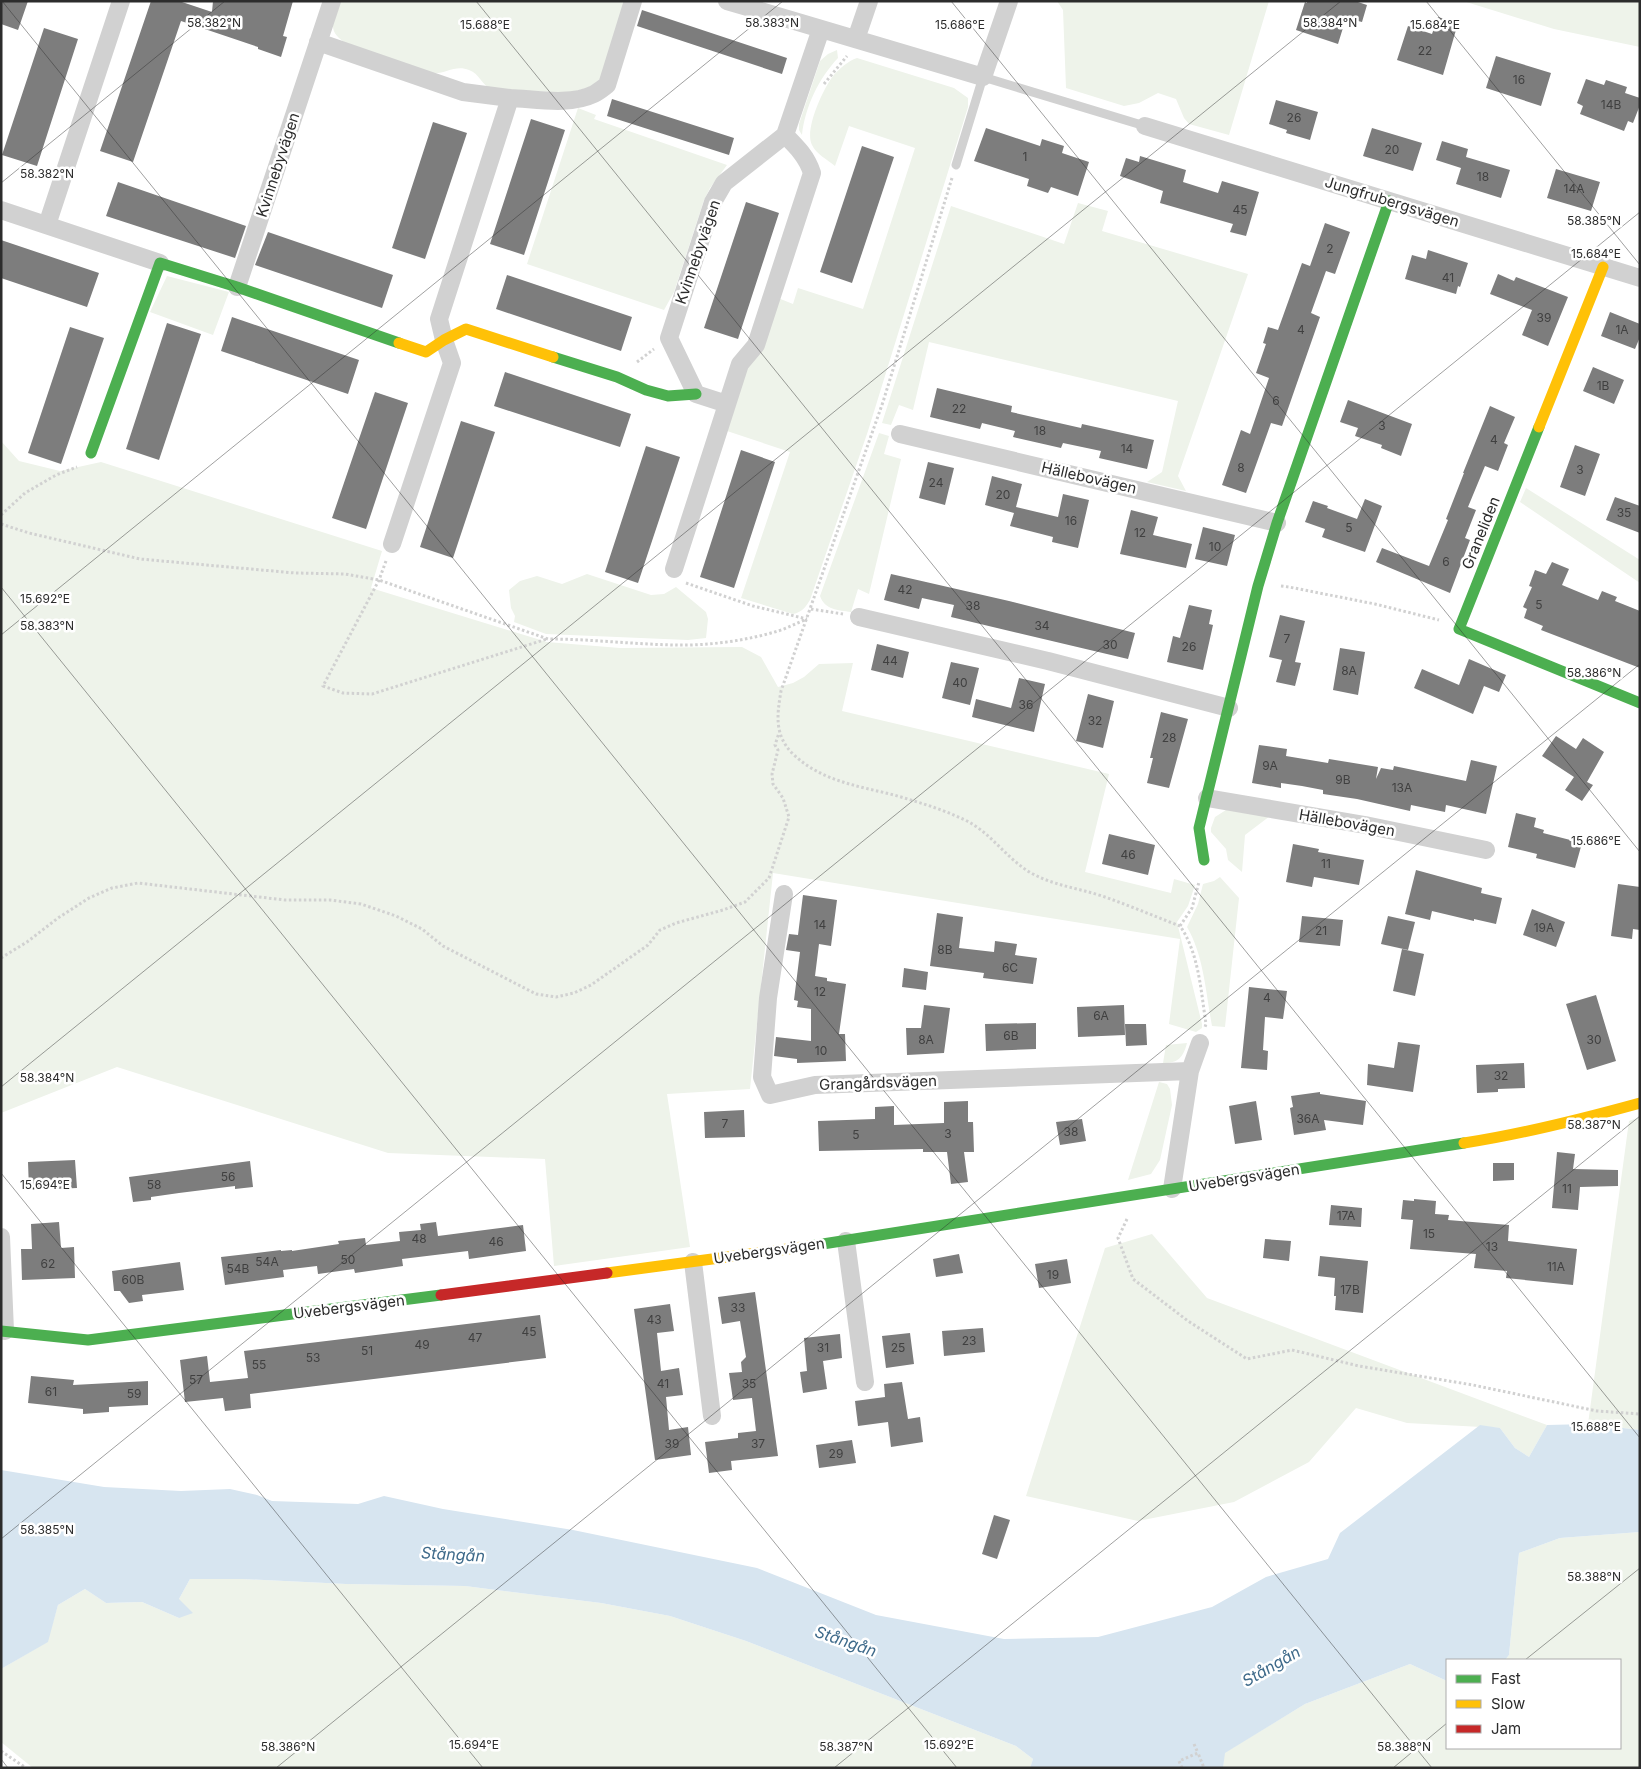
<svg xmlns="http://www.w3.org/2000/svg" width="1641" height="1769" viewBox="0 0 1641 1769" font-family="Inter,sans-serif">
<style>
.green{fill:#eef3ea}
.water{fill:#d7e5f0}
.building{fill:#7d7d7d}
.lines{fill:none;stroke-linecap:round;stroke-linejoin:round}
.path{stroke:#d1d1d1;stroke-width:3;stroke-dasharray:2.5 2.5;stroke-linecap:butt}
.lane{stroke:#d1d1d1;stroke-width:9}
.street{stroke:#d1d1d1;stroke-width:18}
.fast{stroke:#4caf50;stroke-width:11}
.slow{stroke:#ffc107;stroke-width:11}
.jam{stroke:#c62828;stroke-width:11}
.ticks{fill:none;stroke:#2c2c2c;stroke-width:1;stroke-opacity:0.45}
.labels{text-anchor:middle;stroke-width:5;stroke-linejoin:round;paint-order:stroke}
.number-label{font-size:12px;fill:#404040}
.street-label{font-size:15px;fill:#2c2c2c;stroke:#fff}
.water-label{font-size:16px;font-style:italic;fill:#3e6a8a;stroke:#fff}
.ticks-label{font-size:12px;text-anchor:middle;fill:#2c2c2c;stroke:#fff;stroke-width:5;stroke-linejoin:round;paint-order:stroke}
</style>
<rect width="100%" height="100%" fill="#fff"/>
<path class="green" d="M340 1H628L603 76 592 86 570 93 492 89C481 85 480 74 469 70 455 64 444 75 432 73 404 66 377 55 350 46 326 31 332 25 340 1Z
M1057 1H1269L1229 135 1189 124 1184 118 1176 99 1158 93 1139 103 1124 106 1066 88 1063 10Z
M1463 1H1640V47L1554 29Z
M837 50 838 58C819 78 805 107 802 135L799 130V124L820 61 828 54Z
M857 58 954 88 968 98V107L868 431 810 600C805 608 802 612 793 614L741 598 790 452 727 431 748 366 778 298 793 304 798 288 863 309 915 148 849 126 835 166C828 160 816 154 812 145 804 130 823 89 833 76 839 69 848 61 857 58Z
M578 108 596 115 594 119 727 165 710 188 704 200 674 292 664 310 527 264Z
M1078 203 1108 211 1102 231 1248 274 1178 476 1186 491 1147 482 1162 472 1178 401 929 342 913 410 899 405 891 425 882 423 951 206 1064 244Z
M167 276 229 292 213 335 150 312Z
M879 433 889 436 884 454 901 459 869 594 858 589 851 612C838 610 825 610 820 596Z
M1 441 19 461 60 471 101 462 382 551 371 588 547 642 620 648 742 647 761 657 778 687 793 683 804 677 819 664 853 663 842 711 1109 774 1085 872 1171 893 1174 879 1195 885 1188 906 1177 922 1202 1024V1028L1196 1032 1169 1024 1180 939 773 873 750 1089 667 1094 690 1247 554 1266 545 1159 388 1153 117 1067 1 1113Z
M1526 488 1640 560V583L1520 502Z
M587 574 651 595 664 594 676 587 706 612 708 619 706 638 688 640 546 634 514 622 515 616 511 608 509 590 520 581 537 576 562 584Z
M1226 810 1270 816 1245 835 1242 872 1228 860 1226 849 1211 832V828L1215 817Z
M1220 877 1239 898 1225 1027 1212 1026C1206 994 1204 956 1187 927L1198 904 1203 884 1214 881Z
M1187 1043C1183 1058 1178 1063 1163 1063L1166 1045Z
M1159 1082 1167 1084 1170 1089 1172 1105 1160 1160 1151 1174 1128 1180Z
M1640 1117V1430L1588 1424 1629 1121Z
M1152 1234 1207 1298 1547 1425 1529 1457 1515 1448 1500 1428 1407 1423 1356 1408 1309 1462 1234 1502 1138 1521 1026 1496 1105 1248Z
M1640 1532V1768H1223L1224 1753 1305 1704 1410 1664 1447 1681V1748H1620V1660H1505L1509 1655 1519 1553 1560 1538Z
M190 1579H242L346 1584 465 1586 601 1603 670 1616 746 1641 1016 1746 1033 1759 1030 1768H33L1 1742V1669L47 1642 58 1605 85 1589 106 1603 142 1602 179 1618V1599Z"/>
<path class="water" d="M1588 1424 1640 1430V1532L1560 1538 1519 1553 1509 1655 1505 1660H1447V1681L1410 1664 1305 1704 1225 1753 1223 1768H1030L1033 1759 1016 1746 746 1641 670 1616 601 1603 465 1586 346 1584 242 1579H190L179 1599 193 1613 179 1618 142 1602 106 1603 85 1589 58 1605 48 1642 1 1669V1470L104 1487 181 1491 230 1489 257 1495 272 1501 358 1504 384 1496 443 1509 573 1530 757 1568 876 1615 1004 1639 1098 1637 1212 1607 1266 1577 1328 1559 1340 1533 1480 1425 1500 1428 1515 1448 1529 1457 1547 1425Z"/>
<path class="building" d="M1 1H28L18 30 1 24Z
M151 1H179L212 12 213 1H293L283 36 287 37 281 57 258 49V47L181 21 133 162 100 151Z
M1307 1H1355L1367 5 1362 22 1346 18 1338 44 1296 30 1305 2 1307 3Z
M642 10 787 58 782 74 637 26Z
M1438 17 1458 23 1443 75 1397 60 1408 26 1432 34Z
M44 28 78 39 37 166 2 155Z
M1496 56 1551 73 1541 106 1486 88Z
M1586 79 1604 85 1606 80 1627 87 1625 93 1640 98V105L1633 123 1628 121 1624 131 1580 114 1583 106 1577 103Z
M612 99 734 138 729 155 607 116Z
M1276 100 1318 112 1310 140 1286 133 1287 130 1269 124Z
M531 119 565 130 524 255 490 244Z
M433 122 467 133 425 259 392 248Z
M986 128 1040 146 1042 139 1064 146 1062 153 1089 162 1078 196 1051 187 1048 193 1027 186 1029 179 974 161Z
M1372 128 1422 143 1413 171 1363 156Z
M1442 141 1468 149 1466 157 1510 170 1501 198 1456 184 1461 168 1436 160Z
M862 146 894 157 852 283 820 272Z
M1140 156 1186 170 1183 182 1218 193 1222 181 1259 192 1246 236 1230 232 1233 224 1160 203 1163 191 1120 176 1126 158 1139 162Z
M1556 169 1600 182 1591 211 1547 198Z
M118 182 246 226 235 258 106 216Z
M746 202 779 213 738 339 704 328Z
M1325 223 1350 232 1335 274 1326 271 1311 313 1320 317 1282 426 1271 423 1246 493 1222 485 1241 430 1250 434 1269 378 1256 373 1266 344 1263 343 1268 327 1278 330 1302 263 1310 266Z
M268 232 393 275 382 308 255 265Z
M1 240 99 273 87 307 1 278Z
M1428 250 1468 263 1460 287 1458 286 1456 294 1405 279 1412 255 1426 259Z
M1498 274 1514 281 1516 277 1568 297 1548 346 1522 335 1532 310 1490 294Z
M507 275 632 317 621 351 496 309Z
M1610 312 1640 324V337L1635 349 1601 336Z
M232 317 359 360 348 394 221 351Z
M167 323 201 334 159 460 126 449Z
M70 327 104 338 61 464 28 453Z
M1593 367 1624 380 1614 404 1583 391Z
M505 372 631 414 620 447 494 406Z
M937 388 1012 406 1011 412 1081 428 1082 424 1154 440 1147 469 1099 458 1101 451 1063 443 1061 448 1013 437 1015 431 982 423 980 429 930 417Z
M375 392 408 403 366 529 332 518Z
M1348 400 1412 424 1401 456 1381 448 1382 445 1355 436 1358 428 1340 422Z
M1490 406 1515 417 1504 443 1508 445 1498 471 1485 466 1468 507 1476 510 1465 538 1470 540 1450 593 1376 562 1382 548 1429 566 1448 520 1446 519 1464 473H1463Z
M461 421 495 432 453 558 420 547Z
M1575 445 1600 454 1585 496 1560 487Z
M646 446 680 457 638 583 605 572Z
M741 450 775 462 734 588 700 577Z
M928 462 954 468 945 505 919 498Z
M992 476 1022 484 1016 507 1058 517 1063 494 1089 500 1078 548 1052 542 1053 537 1010 526 1014 513 985 505Z
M1615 497 1640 506V533L1606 520Z
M1365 499 1382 506 1365 552 1322 537 1325 529 1305 522 1313 501 1328 506 1327 508 1357 519Z
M1131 510 1158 517 1153 535 1192 544 1186 568 1120 554Z
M1203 527 1235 535 1227 566 1195 559Z
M1552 562 1569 569 1562 585 1598 600 1602 591 1617 597 1615 601 1640 611V668L1541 630 1543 626 1524 618 1527 609 1523 607 1532 587 1529 586 1535 570 1546 574Z
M891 574 1009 601 1135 633 1128 659 951 617 954 605 922 598 919 609 884 600Z
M1189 605 1212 610 1209 624 1213 625 1203 670 1167 662 1173 636 1180 638Z
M1280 615 1305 621 1295 662 1301 663 1295 686 1276 682 1282 660 1269 657Z
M877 644 909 652 903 678 871 670Z
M1340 648 1365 652 1358 695 1333 690Z
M1469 659 1506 675 1499 692 1484 686 1473 714 1414 688 1422 669 1459 685Z
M951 662 979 668 970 705 942 698Z
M1019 678 1045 684 1034 732 972 717 976 699 1011 708Z
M1088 694 1114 701 1103 748 1076 741Z
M1161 712 1188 719 1169 788 1147 783 1153 758H1150Z
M1556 736 1576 749 1583 738 1604 752 1587 782 1593 785 1582 801 1565 790 1574 777 1542 756Z
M1259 745 1287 749 1286 756 1328 763 1329 759 1378 767 1376 779 1381 768 1393 770 1394 766 1466 781 1471 760 1497 766 1486 814 1446 805 1445 812 1411 805 1410 811 1357 799 1323 794V790L1302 786 1281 783V788L1252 783Z
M1516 813 1536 818 1534 827 1544 830 1543 833 1582 843 1575 868 1536 858 1537 854 1508 847Z
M1109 834 1155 845 1148 875 1102 864Z
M1293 844 1319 849 1318 852 1364 860 1359 885 1314 877 1312 887 1286 882Z
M1416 870 1482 888 1481 893 1502 898 1496 924 1474 919V921L1432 911 1430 920 1405 914Z
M1618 884 1640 887V930L1633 929 1632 939 1611 936Z
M803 895 837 900 831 946 819 944 815 976 827 978V981L846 984 839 1034H845L846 1061 797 1063V1059L774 1056 776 1037 811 1041V1009L797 1007 798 1001 794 1000 800 952 786 950 789 934 798 935Z
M1532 909 1565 922 1556 947 1523 935Z
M937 913 963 917 959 948 994 952 995 941 1017 944 1015 955 1037 958 1033 984 983 978 984 973 930 966Z
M1302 916 1343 920 1340 946 1299 942Z
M1388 916 1415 922 1408 950 1381 944Z
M1402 949 1424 954 1415 996 1393 991Z
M904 968 928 972 926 990 902 987Z
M1249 987 1287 991 1283 1019 1265 1017 1263 1050 1268 1051 1267 1070 1241 1068Z
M1596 995 1616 1061 1587 1070 1566 1004Z
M924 1005 950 1008 944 1053 907 1055 906 1028H921Z
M1124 1005 1125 1035 1078 1037 1077 1007Z
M1036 1023V1049L986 1051 985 1024Z
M1125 1024H1146L1147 1045 1126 1046Z
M1398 1042 1420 1045 1413 1092 1367 1085 1368 1064 1394 1068Z
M1524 1063 1525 1088 1498 1089V1092L1477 1093 1476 1065Z
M1320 1092V1094L1366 1101 1363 1125 1324 1120 1326 1130 1294 1135 1290 1108 1293 1107 1291 1096Z
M968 1101V1122H973L974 1152H964L968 1182 951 1184 947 1152H923V1149L819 1151 818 1121 875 1119V1107L894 1106V1125L944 1123V1102Z
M1256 1101 1262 1140 1235 1144 1229 1106Z
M744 1110 745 1137 705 1138 704 1112Z
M1082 1119 1086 1141 1060 1145 1056 1122Z
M1557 1152 1575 1154 1573 1169 1618 1170V1186L1580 1187 1578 1210 1552 1208Z
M75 1160 77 1188 29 1190 28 1162Z
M250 1161 253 1187 235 1189V1186L179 1193 151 1197V1200L133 1202 129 1177Z
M1493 1163H1514V1180L1493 1181Z
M1414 1199 1436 1201 1435 1214 1449 1215 1448 1220 1509 1225 1508 1241 1577 1249 1573 1285 1506 1278 1507 1271 1474 1268 1476 1254 1410 1249 1413 1220 1401 1219 1403 1200 1414 1201Z
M1331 1205 1362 1208 1361 1227 1329 1225Z
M59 1222 61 1248 74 1247 75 1278 22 1280 21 1249H32L31 1224Z
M436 1222 438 1236 523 1225 526 1251 469 1259 468 1251 402 1259 403 1266 355 1273 354 1269 318 1274 317 1266 283 1270 284 1277 225 1285 221 1257 281 1250V1251L292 1250V1251L339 1244 338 1241 365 1238 366 1245 400 1241 399 1232 421 1230 420 1224Z
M1265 1239 1291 1241 1289 1261 1263 1258Z
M959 1254 963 1273 936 1277 933 1259Z
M1320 1256 1368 1261 1363 1313 1335 1310 1336 1296H1334L1335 1278 1318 1276Z
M1067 1259 1071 1283 1039 1288 1035 1264Z
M180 1262 184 1290 142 1295 143 1301 129 1303 120 1291H114L112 1271Z
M755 1292 778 1456 731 1461 732 1470 709 1473 705 1442 738 1438V1433L756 1431 752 1398 733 1400 729 1373 742 1372 741 1362 746 1357 740 1321 722 1324 718 1297Z
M670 1304 674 1331 657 1333 661 1371 679 1368 683 1395 666 1397 669 1430 688 1427 691 1455 655 1460 634 1309Z
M540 1315 546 1358 250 1394 251 1408 225 1411 223 1398 185 1402 180 1360 207 1356 210 1382 248 1378 244 1351Z
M983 1328 985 1352 944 1356 942 1331Z
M910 1333 914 1364 886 1368 882 1336Z
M840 1334 842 1358 823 1361 827 1389 803 1393 800 1372 807 1371 804 1338Z
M31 1376 74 1380 73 1385 148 1381V1405L109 1407V1412L83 1414V1409L28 1403Z
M902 1382 908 1419 920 1417 923 1442 891 1447 888 1422 858 1426 855 1401 885 1397 884 1384Z
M852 1440 856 1463 819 1468 816 1445Z
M994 1515 1010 1520 997 1559 982 1554Z"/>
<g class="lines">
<path class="path" d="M824 84 847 56
M952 178 883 402 781 691C777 715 774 735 793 754 821 781 858 786 894 795 918 802 942 809 965 820 992 833 1007 860 1033 874 1056 886 1078 888 1102 896 1128 905 1154 916 1180 926 1199 953 1201 992 1206 1024L1205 1027
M637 362 654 349
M1 515 25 493 56 475 77 467
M1 524 29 533 140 559 295 573 345 574 379 580 548 639C589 639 631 644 673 645 707 646 745 641 778 631 788 628 797 623 807 619
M386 561 379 580 323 686 343 693 372 694 547 639
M686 583 753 606 807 619
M1281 586 1289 587 1375 604 1439 620
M811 609 843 614
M1180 926 1192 908 1199 882
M1 958 27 942 58 918 89 898 112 888 138 883 285 900H330L361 904 396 916 422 929 443 946 536 994 556 997 574 993 591 985 648 945 660 930 676 923 723 910 745 902 769 878 789 817 783 798 773 784 772 774 778 750 775 745 779 733
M1127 1219 1118 1238 1133 1279 1188 1321 1247 1359 1292 1350 1359 1366 1473 1385 1597 1411 1640 1414
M1194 1744 1198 1753
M1 1751 26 1768
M1182 1768 1179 1761 1198 1753 1204 1768"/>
<path class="lane" d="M956 165 983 77 1145 126"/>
<path class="street" d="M727 1 983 77 1009 1
M856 39 869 1
M318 42 463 92 510 98
M1145 126 1640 278
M1 210 160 263
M47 225 121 1
M237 287 332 1
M727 404 696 394 669 338 713 202 724 183 785 135 821 29
M900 434 1277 523
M392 544 452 363 444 340 439 319 510 98C536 99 569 106 594 94 598 92 603 88 607 85L633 1
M674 569 740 364 756 345 812 173C807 157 797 147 785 135
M859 617 1048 661 1229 708
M1207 798 1365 825 1486 850
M784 894 768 998 762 1077 770 1095 815 1085 1190 1071
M1172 1189 1190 1071 1200 1043
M1 1237 5 1331
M846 1241 865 1382
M693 1262 712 1416"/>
<path class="fast" d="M553 357 617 377 646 390 668 396 696 394
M1539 427 1459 629 1640 703
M91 453 160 263 237 287 399 343
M1204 860 1199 828 1258 586 1277 523 1389 201
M810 1246 1464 1143
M1 1331 88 1340 441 1295"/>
<path class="slow" d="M399 343 426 352 444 340 466 329 553 357
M1539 427 1603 267
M1464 1143C1523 1134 1582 1119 1640 1103
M607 1273 810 1246"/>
<path class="jam" d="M441 1295 607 1273"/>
</g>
<path class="ticks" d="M2 1 1432 1768M476 1 1640 1438M951 1 1640 852M1426 1 1640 265M1 183 225 1M1 587 957 1768M1 635 783 1M1 1087 1341 1M1 1173 483 1768M1 1539 1640 212M1525 1660 1640 1568M1 1759 8 1768M276 1768 1640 664M834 1768 1640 1116M1393 1768 1447 1723"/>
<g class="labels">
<g class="number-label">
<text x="1425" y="55">22</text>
<text x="1519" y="84">16</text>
<text x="1611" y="109">14B</text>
<text x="1294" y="122">26</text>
<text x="1392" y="154">20</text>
<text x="1025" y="161">1</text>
<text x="1483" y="181">18</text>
<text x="1574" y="193">14A</text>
<text x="1240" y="214">45</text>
<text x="1330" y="253">2</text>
<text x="1448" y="282">41</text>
<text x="1544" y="322">39</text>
<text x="1301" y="334">4</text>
<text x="1622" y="334">1A</text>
<text x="1603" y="390">1B</text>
<text x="1276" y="405">6</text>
<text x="959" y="413">22</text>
<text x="1382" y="430">3</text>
<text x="1040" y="435">18</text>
<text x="1494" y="444">4</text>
<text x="1127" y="453">14</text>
<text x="1241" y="472">8</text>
<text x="1580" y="474">3</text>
<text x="936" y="487">24</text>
<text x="1003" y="499">20</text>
<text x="1624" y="517">35</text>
<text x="1071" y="525">16</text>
<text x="1349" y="532">5</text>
<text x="1140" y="537">12</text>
<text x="1215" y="551">10</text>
<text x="1446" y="566">6</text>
<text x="905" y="594">42</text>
<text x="1539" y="609">5</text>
<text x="973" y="610">38</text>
<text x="1042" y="630">34</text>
<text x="1287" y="643">7</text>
<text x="1110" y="649">30</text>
<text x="1189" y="651">26</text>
<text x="890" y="665">44</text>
<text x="1349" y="675">8A</text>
<text x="960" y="687">40</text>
<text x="1026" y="709">36</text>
<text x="1095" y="725">32</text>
<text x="1169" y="742">28</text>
<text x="1270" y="770">9A</text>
<text x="1343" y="784">9B</text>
<text x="1402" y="792">13A</text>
<text x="1128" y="859">46</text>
<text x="1326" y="868">11</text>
<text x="820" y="929">14</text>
<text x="1544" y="932">19A</text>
<text x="1321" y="935">21</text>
<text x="945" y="954">8B</text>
<text x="1010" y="972">6C</text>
<text x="820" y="996">12</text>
<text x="1267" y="1002">4</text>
<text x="1101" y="1020">6A</text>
<text x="1011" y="1040">6B</text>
<text x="926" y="1044">8A</text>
<text x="1594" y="1044">30</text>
<text x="821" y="1055">10</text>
<text x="1501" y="1080">32</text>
<text x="1308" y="1123">36A</text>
<text x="725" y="1128">7</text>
<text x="1071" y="1136">38</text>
<text x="948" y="1138">3</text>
<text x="856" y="1139">5</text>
<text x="228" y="1181">56</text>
<text x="154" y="1189">58</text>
<text x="1567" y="1193">11</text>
<text x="1346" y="1220">17A</text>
<text x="1429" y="1238">15</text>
<text x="419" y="1243">48</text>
<text x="496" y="1246">46</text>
<text x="1492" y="1251">13</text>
<text x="348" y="1264">50</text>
<text x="267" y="1266">54A</text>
<text x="48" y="1268">62</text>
<text x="1556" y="1271">11A</text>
<text x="238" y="1273">54B</text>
<text x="1053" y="1279">19</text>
<text x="133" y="1284">60B</text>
<text x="1350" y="1294">17B</text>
<text x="738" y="1312">33</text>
<text x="654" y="1324">43</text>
<text x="529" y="1336">45</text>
<text x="475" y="1342">47</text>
<text x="969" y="1345">23</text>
<text x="422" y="1349">49</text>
<text x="823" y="1352">31</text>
<text x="898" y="1352">25</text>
<text x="367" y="1355">51</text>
<text x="313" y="1362">53</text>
<text x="259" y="1369">55</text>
<text x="196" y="1384">57</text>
<text x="663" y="1388">41</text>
<text x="749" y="1388">35</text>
<text x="51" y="1396">61</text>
<text x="134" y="1398">59</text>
<text x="672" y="1448">39</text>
<text x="758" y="1448">37</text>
<text x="836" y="1458">29</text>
</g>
<g class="street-label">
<text transform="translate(278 165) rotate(-72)" y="5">Kvinnebyvägen</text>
<text transform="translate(1392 202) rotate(17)" y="5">Jungfrubergsvägen</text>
<text transform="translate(698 252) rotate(-71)" y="5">Kvinnebyvägen</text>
<text transform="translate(1089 478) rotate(13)" y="5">Hällebovägen</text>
<text transform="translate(1481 533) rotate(-68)" y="5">Graneliden</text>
<text transform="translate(1347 823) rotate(10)" y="5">Hällebovägen</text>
<text transform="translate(878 1083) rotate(-2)" y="5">Grangårdsvägen</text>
<text transform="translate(1244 1178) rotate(-9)" y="5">Uvebergsvägen</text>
<text transform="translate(769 1251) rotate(-8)" y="5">Uvebergsvägen</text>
<text transform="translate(349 1307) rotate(-7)" y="5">Uvebergsvägen</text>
</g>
<g class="water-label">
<text transform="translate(453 1554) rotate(3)" y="6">Stångån</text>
<text transform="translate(846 1641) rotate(19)" y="6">Stångån</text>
<text transform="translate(1271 1666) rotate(-30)" y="6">Stångån</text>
</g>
</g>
<g class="ticks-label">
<text x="214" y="27">58.382°N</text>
<text x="772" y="27">58.383°N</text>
<text x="1330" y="27">58.384°N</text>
<text x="485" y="29">15.688°E</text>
<text x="960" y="29">15.686°E</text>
<text x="1435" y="29">15.684°E</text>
<text x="47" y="178">58.382°N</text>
<text x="1594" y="225">58.385°N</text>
<text x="1596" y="258">15.684°E</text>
<text x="45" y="603">15.692°E</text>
<text x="47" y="630">58.383°N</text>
<text x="1594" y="677">58.386°N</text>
<text x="1596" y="845">15.686°E</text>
<text x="47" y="1082">58.384°N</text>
<text x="1594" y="1129">58.387°N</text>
<text x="45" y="1189">15.694°E</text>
<text x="1596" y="1431">15.688°E</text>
<text x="47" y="1534">58.385°N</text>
<text x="1594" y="1581">58.388°N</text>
<text x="474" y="1749">15.694°E</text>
<text x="949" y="1749">15.692°E</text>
<text x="288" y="1751">58.386°N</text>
<text x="846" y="1751">58.387°N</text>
<text x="1404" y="1751">58.388°N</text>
</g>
<rect width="1641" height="1769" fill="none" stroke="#2c2c2c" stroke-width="5"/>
<rect x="1446" y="1659" width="175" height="90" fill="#ffffff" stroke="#ababab"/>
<rect x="1456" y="1675" width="25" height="8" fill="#4caf50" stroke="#ababab"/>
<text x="1491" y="1684" font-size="15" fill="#2c2c2c">Fast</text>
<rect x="1456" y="1700" width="25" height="8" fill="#ffc107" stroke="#ababab"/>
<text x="1491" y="1709" font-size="15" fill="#2c2c2c">Slow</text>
<rect x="1456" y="1725" width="25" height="8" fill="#c62828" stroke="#ababab"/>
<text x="1491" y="1734" font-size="15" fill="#2c2c2c">Jam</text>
</svg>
